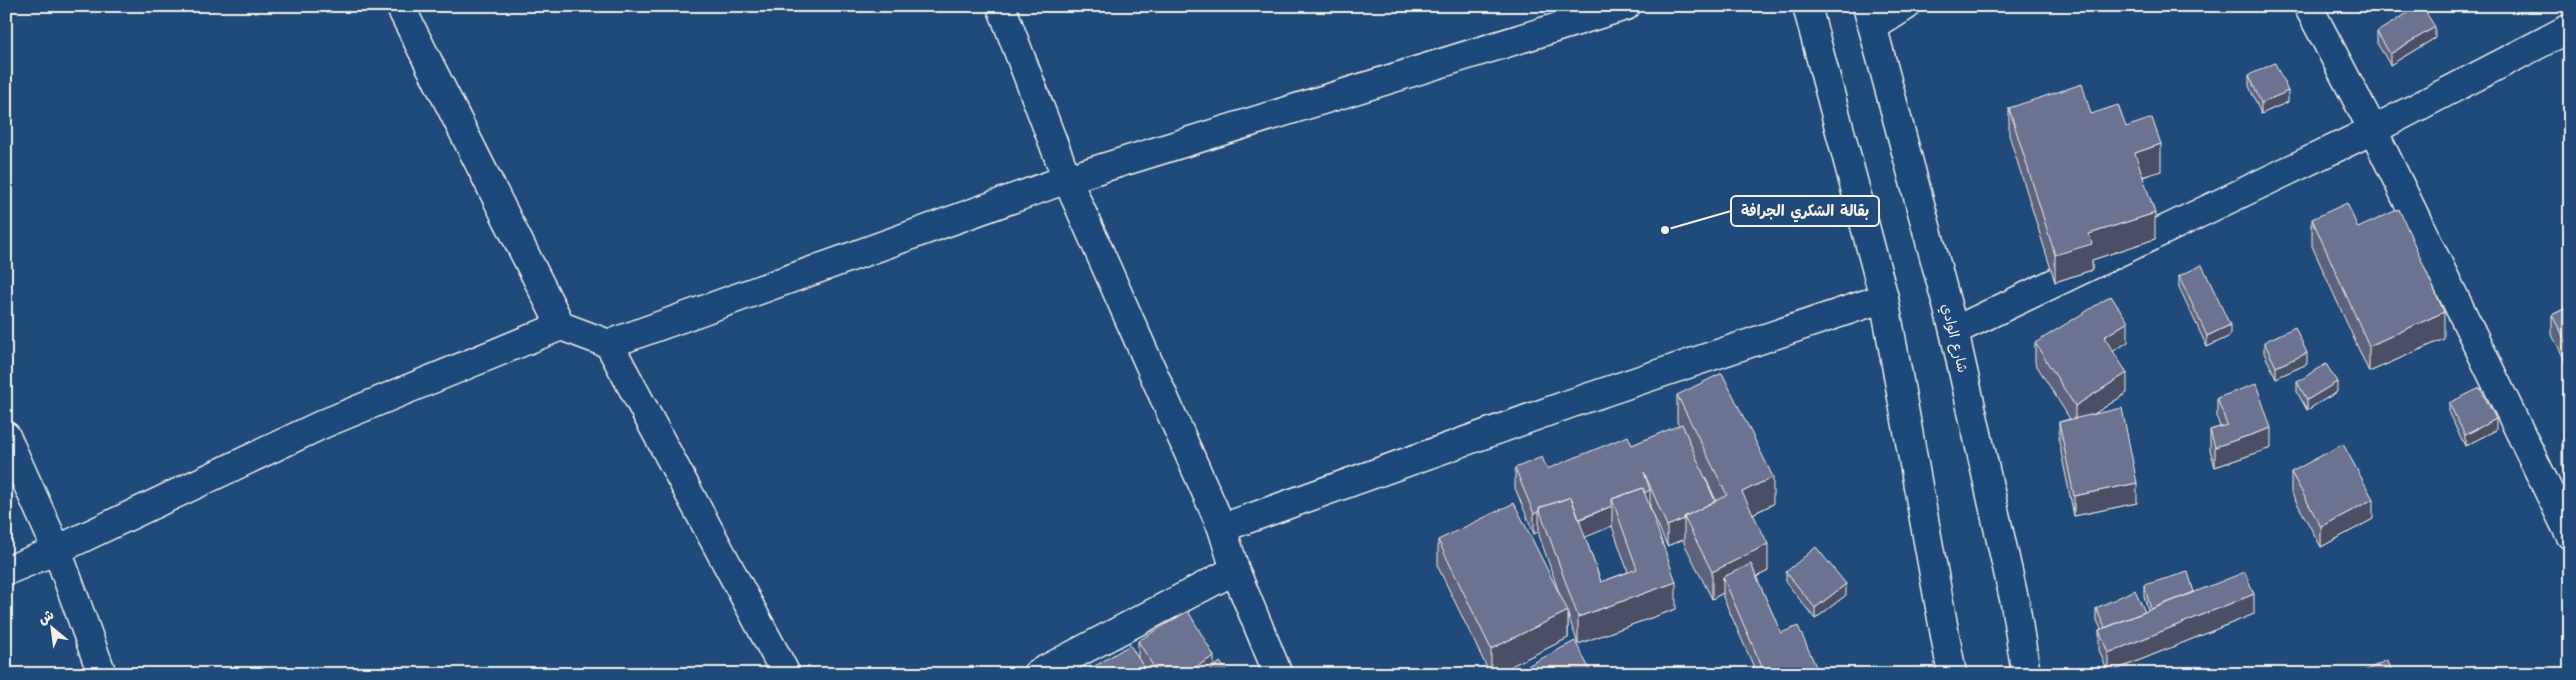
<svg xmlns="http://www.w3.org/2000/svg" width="2576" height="680" viewBox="0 0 2576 680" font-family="'Architects Daughter','Playpen Sans Arabic',sans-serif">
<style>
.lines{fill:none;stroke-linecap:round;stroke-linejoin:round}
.street-casing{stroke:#f4f1e8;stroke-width:31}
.secondary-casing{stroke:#f4f1e8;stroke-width:31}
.street{stroke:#1f4a7a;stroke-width:28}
.secondary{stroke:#1f4a7a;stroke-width:28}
.wall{fill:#5d637d;stroke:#f4f1e8;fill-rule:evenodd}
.shaded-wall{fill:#4c5066;stroke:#f4f1e8}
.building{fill:#6c7391;stroke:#f4f1e8}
.labels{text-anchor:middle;stroke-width:4;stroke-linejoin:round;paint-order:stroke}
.street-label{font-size:14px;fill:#f4f1e8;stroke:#1f4a7a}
.leader{fill:none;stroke:#f4f1e8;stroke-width:2}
.callout-dot{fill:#f4f1e8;stroke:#1f4a7a;stroke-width:2}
.callout{fill:#1f4a7a;stroke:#f4f1e8;stroke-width:2}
.callout-label{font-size:15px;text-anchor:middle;font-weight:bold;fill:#f4f1e8}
</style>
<rect width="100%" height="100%" fill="#1f4a7a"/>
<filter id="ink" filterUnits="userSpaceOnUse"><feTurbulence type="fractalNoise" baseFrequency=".02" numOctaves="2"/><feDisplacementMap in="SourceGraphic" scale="10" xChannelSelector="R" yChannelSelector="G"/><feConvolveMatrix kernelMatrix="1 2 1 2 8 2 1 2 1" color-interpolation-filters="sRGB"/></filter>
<g filter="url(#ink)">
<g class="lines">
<defs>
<path id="street" d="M400 6 561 326
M1001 6 1067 179 1222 528 1235 570 1278 674
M2308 6 2373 130 2570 535
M1873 27 1906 6
M1954 331 2373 130 2570 28
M609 344 786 674
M6 436 57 550 102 674
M1222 528 1572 403 1884 298
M6 571 57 550 323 424 561 326 609 344 1067 179 1626 6
M1037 674 1235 570"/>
<path id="secondary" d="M1807 6 1884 298 1952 674
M1867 6 1954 331 2015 603 2026 674"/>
</defs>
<use href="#street" class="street-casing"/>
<use href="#secondary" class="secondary-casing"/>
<use href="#street" class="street"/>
<use href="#secondary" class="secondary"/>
</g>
<path class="wall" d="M2377 32 2435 38 2390 65 2377 43Z
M2249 75 2288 102 2261 114 2249 86Z
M2009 108 2091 114 2126 127 2161 171 2143 177 2155 239 2092 260V270L2055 282 2009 135Z
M2312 219 2358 228 2444 339 2369 372 2312 246Z
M2179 276 2230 336 2207 347 2179 287Z
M2570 306V370L2552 335V315Z
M2128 342 2113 351 2127 393 2094 414 2137 503 2074 516 2059 442V422L2070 419 2035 363V343Z
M2264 342 2307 364 2276 378 2264 353Z
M2297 382 2337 392 2307 410 2297 392Z
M1677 395 1773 504 1753 514 1768 571 1756 577 1781 633 1818 674H1757L1723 597V593L1712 599 1684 543V539L1667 546 1650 507 1676 609 1578 644 1568 615V638L1495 674H1490L1438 567V540L1562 601 1539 535V531L1534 534 1515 488V468L1547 469 1632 445 1679 426 1677 422ZM1705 477 1716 500 1715 501ZM1612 526 1628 572 1601 582 1585 537Z
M2217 398 2271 448 2215 467 2210 450V430L2220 427 2217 418Z
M2449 403 2496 430 2465 446 2449 414Z
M2570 435V479L2562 467V440Z
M2291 472 2373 519 2321 547 2291 492Z
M1786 572 1846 595 1815 619 1786 582Z
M2144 585 2194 592 2254 614 2108 673 2099 650V630L2101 629 2096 618V608L2145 612 2148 610 2144 596Z
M1138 641 1214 667 1229 674H1090V669L1138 658Z"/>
<path class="shaded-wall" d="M2435 27V38L2390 65V54Z
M2288 91V102L2261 114V103Z
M2161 144V171L2135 179V153Z
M2155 213V239L2092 260V270L2055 282V255L2089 234Z
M2444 312V339L2369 372V346Z
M2128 322V342L2104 357V337Z
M2230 325V336L2207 347V336Z
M2307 353V364L2276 378V367Z
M2127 373V393L2075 426V406Z
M2337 382V392L2307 410V400Z
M2496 419V430L2465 446V435Z
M2271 428V448L2215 467V447Z
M1773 477V504L1742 519V492Z
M2137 483V503L2074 516V496Z
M1650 490V510L1614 505Z
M2373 499V519L2321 547V527Z
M1612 506V526L1579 540V520Z
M1539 511V531L1534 534V514Z
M1684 519V539L1667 546V526Z
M1768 544V571L1729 590 1723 577V593L1712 599V572Z
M1676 582V609L1578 644V617Z
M1846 584V595L1815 619V608Z
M2254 594V614L2108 673V653Z
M1568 611V638L1495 674H1491V649Z
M1214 656V674H1184Z"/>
<path class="building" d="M2419 6H2422L2435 27 2390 54 2377 32Z
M2275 63 2288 91 2261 103 2249 75Z
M2082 84 2091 114 2118 105 2126 127 2152 118 2161 144 2135 153 2155 213 2089 234 2092 244 2055 255 2009 108Z
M2347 203 2358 228 2399 209 2444 312 2369 346 2312 219Z
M2202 265 2230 325 2207 336 2179 276Z
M2111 296 2128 322 2104 337 2127 373 2075 406 2035 343Z
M2570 306V350L2552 315Z
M2295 327 2307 353 2276 367 2264 342Z
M2326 364 2337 382 2307 400 2297 382Z
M1722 373 1773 477 1742 492 1768 544 1712 572 1684 517 1727 495 1677 395Z
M2256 384 2271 428 2215 447 2210 430 2227 425 2217 398Z
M2480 388 2496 419 2465 435 2449 403Z
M2122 408 2137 483 2074 496 2059 422Z
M1682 424 1715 501 1684 517V519L1667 526 1644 472 1650 490 1644 493 1643 488 1612 499V506L1579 519 1571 497 1539 508V511L1534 514 1515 468 1542 457 1547 469 1628 436 1632 445Z
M2570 435V452L2562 440Z
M2343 444 2373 499 2321 527 2291 472Z
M1643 488 1676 582 1578 617 1539 508 1571 497 1601 582 1637 569 1612 499Z
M1514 503 1568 611 1491 649 1438 540Z
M1816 547 1846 584 1815 608 1786 572Z
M1751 564 1781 633 1798 626 1818 671 1812 674H1765L1723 577Z
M2188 572 2194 592 2151 609 2144 585Z
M2245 572 2254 594 2108 653 2099 630Z
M2135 590 2145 612 2105 628 2096 608Z
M1188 611 1214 656 1184 674H1158L1138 641Z
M1575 641 1592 674H1512Z
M1130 645 1148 674H1093L1090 669Z
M2387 660 2394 674H2358Z
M1220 662 1229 674H1206Z"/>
</g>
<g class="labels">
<g class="street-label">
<text transform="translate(1955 338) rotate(76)" y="5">شارع الوادي</text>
</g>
</g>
<path class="leader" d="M1665 230L1731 211"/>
<circle class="callout-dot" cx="1665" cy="230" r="5"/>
<rect class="callout" x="1731" y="196" width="148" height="30" rx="5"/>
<g class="callout-label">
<text x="1805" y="216">بقالة الشكري الجرافة</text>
</g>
<rect width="2576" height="680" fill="none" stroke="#1f4a7a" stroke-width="25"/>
<rect x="12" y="12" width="2551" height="655" fill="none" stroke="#f4f1e8" stroke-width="2" filter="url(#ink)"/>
<g transform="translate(52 628) rotate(331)" stroke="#1f4a7a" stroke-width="4" paint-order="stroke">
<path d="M0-4L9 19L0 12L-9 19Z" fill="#f4f1e8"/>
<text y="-8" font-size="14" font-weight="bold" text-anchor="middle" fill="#f4f1e8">ش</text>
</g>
</svg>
